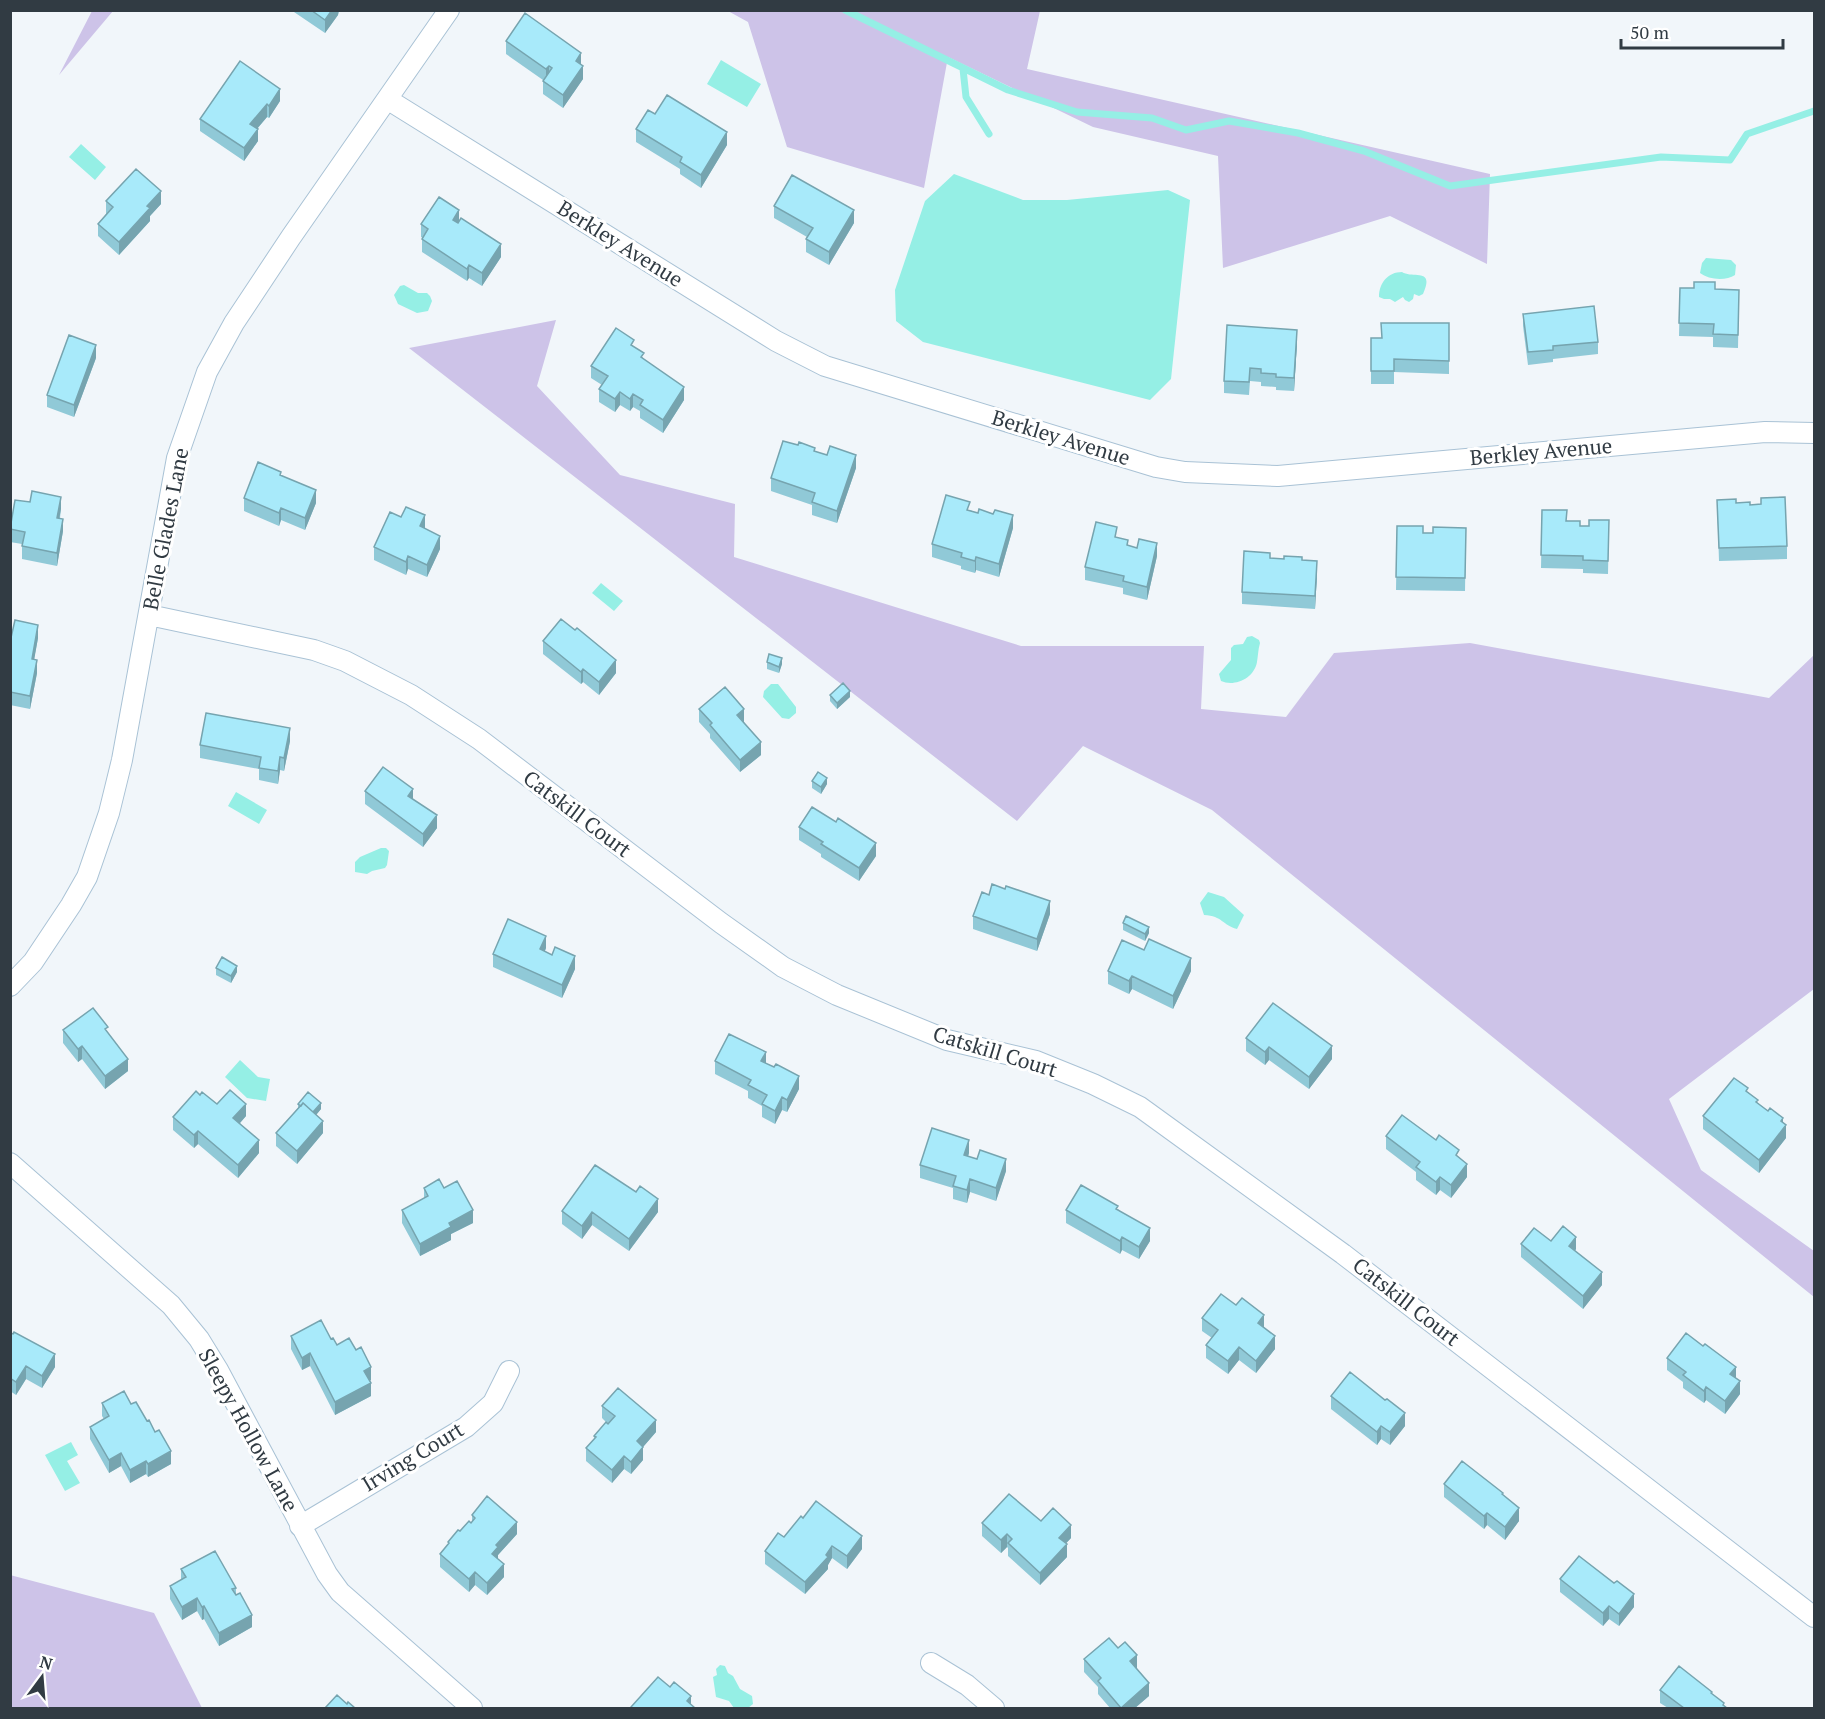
<svg xmlns="http://www.w3.org/2000/svg" width="1825" height="1719" viewBox="0 0 1825 1719" font-family="'PT Serif',serif">
<style>
.green{fill:#cdc3e8}
.water{fill:#95efe5}
.lines{fill:none;stroke-linecap:round;stroke-linejoin:round}
.stream{stroke:#95efe5;stroke-width:7}
.street-casing{stroke:#a9c2d5;stroke-width:22}
.street{stroke:#fff;stroke-width:20}
.wall{fill:#90c9d7}
.shaded-wall{fill:#76a4af}
.building{fill:#a8eafa;stroke:#76a4af;stroke-width:1.5}
.labels{text-anchor:middle;stroke-width:6;stroke-linejoin:round;paint-order:stroke}
.street-label{font-size:21px;fill:#313b43;stroke:#fff}
</style>
<rect width="100%" height="100%" fill="#f1f6fa"/>
<path class="green" d="M92 10 113 11 59 75 92 11Z
M728 11H1040L1027 69 1490 174 1487 264 1390 216 1223 268 1218 156 1093 127 948 57 924 188 787 147 748 22Z
M556 320 537 386 620 475 735 504 734 557 1021 646H1204L1201 709 1286 717 1334 653 1470 643 1769 698 1814 655V989L1669 1099 1701 1170 1814 1251V1297L1212 810 1083 746 1017 821 409 348Z
M10 1575 154 1613 202 1708H11Z"/>
<path class="water" d="M721 60 761 84 747 107 707 84Z
M81 144 106 167 95 180 69 157Z
M954 174 1023 200H1067L1168 190 1190 200 1171 379 1150 400 923 342 896 321 895 290 925 201Z
M1706 258 1731 260 1736 265 1735 275C1726 281 1709 280 1700 273L1702 263Z
M1402 272C1413 279 1435 267 1423 294L1419 296 1414 294 1413 299 1409 302 1405 300 1403 297 1395 302 1390 299H1384L1379 297C1379 283 1388 272 1402 272Z
M404 285 418 293H427L430 296 432 301 428 311 417 313 398 304 394 295 400 286Z
M601 583 623 601 614 611 592 593Z
M1252 636 1259 640 1260 643C1258 650 1258 656 1257 662 1254 679 1234 687 1221 681L1219 674 1231 660V648L1234 645 1243 644 1247 637Z
M771 684H778L796 707V713L789 719 782 718 763 697 764 691Z
M236 792 267 810 259 824 228 806Z
M381 848H386L389 851 387 865 385 868 372 871 367 874 355 872V862L360 857Z
M1208 892 1224 897 1244 915 1237 929C1222 925 1223 916 1204 915L1200 903Z
M240 1060 258 1077 270 1079 266 1101 247 1098 225 1077Z
M71 1442 78 1455 67 1461 80 1483 65 1491 45 1455Z
M720 1665 725 1666 728 1673 733 1676 740 1689 752 1696 753 1704 748 1708H734L729 1701 716 1697 713 1677 717 1675 716 1669Z"/>
<g class="lines">
<path class="stream" d="M845 10 1008 90 1077 112 1152 118 1186 130 1229 121 1298 133 1364 151 1450 186 1661 157 1730 160 1747 134 1814 111
M963 69 966 97 989 134"/>
<defs>
<path id="street" d="M387 99 776 341 825 366 1156 467 1185 472 1278 476 1765 432 1814 433
M149 615 314 650 345 661 411 695 479 739 721 923 783 967 837 995 947 1040 1036 1061 1093 1084 1140 1107 1343 1254 1814 1617
M10 986 33 962 71 905 87 877 109 813 122 760 177 458 207 372 234 323 291 237 449 10
M10 1163 171 1305 199 1339 218 1370 327 1574 340 1592 472 1708
M300 1526 466 1427 493 1403 509 1371
M931 1663 967 1685 994 1708"/>
</defs>
<use href="#street" class="street-casing"/>
<use href="#street" class="street"/>
</g>
<path class="wall" d="M294 10H339L338 15 325 33 294 12Z
M506 41 581 65 583 79 563 108 543 94V80L506 54Z
M280 101 269 118 267 117 257 129 258 141 244 161 200 131V119Z
M655 114 727 145 701 188 680 174V169L636 142V129Z
M106 201 161 204 150 216V221L119 255 98 236V224L106 214Z
M774 206 854 223 829 265 806 252V239L807 237 774 218Z
M459 221 501 257 482 286 469 278 467 281 422 252V239L423 238 421 237V224Z
M1680 288 1739 290 1738 348 1713 347V337L1679 336Z
M1523 314 1598 342V354L1553 359V362L1528 365 1523 326Z
M1449 323V374L1394 372V384H1371V338H1381Z
M1297 343 1294 391 1276 390V387L1261 386V382L1250 381 1249 395 1224 393V381Z
M634 347 644 359 684 400 663 433 640 418V411L633 407 630 411 620 405 615 412 599 402V389L602 385 591 378V366Z
M96 358 74 417 47 407V395Z
M815 451 856 468 837 523 812 515V505L771 491V478Z
M281 475 316 503 305 530 281 520 279 526 244 511V498Z
M1717 500 1750 505 1787 546V559L1719 561Z
M61 509 60 518 63 531 57 566 22 559V544L10 542V527Z
M970 510 1013 528 999 577 976 570 975 573 961 569V566L932 557V544Z
M1542 510 1580 526H1589L1609 520 1608 574 1583 573V569L1541 568Z
M1397 526 1423 533H1433L1466 528 1465 591 1396 590Z
M425 529 440 549 427 577 408 569 406 575 374 560V547Z
M1117 538 1128 545 1157 556 1147 600 1123 594V588L1085 580V567Z
M1270 558 1302 560 1317 574 1315 609 1242 604V592Z
M38 638 34 659 37 673 30 709 10 705V642Z
M543 641 616 673 599 695 583 682 581 684 543 654Z
M767 662 782 664 779 673 767 669Z
M830 695 850 697 837 709 830 701Z
M699 709 744 722 761 755 740 772 710 738V734L699 722Z
M290 741 284 771 280 770 278 784 259 780V769L200 758V745Z
M812 781 827 784 821 794 812 788Z
M365 791 437 828 423 847 365 804Z
M799 827 876 856 859 881 821 857V854L799 840Z
M1050 914 1037 951 973 929V916Z
M1123 923 1149 933 1145 941 1123 930Z
M546 948 545 951 575 969 562 998 493 967V954Z
M216 968 237 972 231 983 216 975Z
M1108 971H1191L1173 1009 1132 989 1129 994 1108 984Z
M63 1030 108 1033 128 1071 105 1089 82 1059 78 1062 63 1043Z
M1246 1038 1332 1059 1309 1089 1269 1060 1265 1065 1246 1051Z
M715 1061 766 1063 799 1089 787 1112 782 1110 775 1124 762 1117V1106L748 1098V1091L715 1074Z
M1748 1092 1758 1103 1783 1123 1786 1138 1759 1173 1703 1129V1116Z
M200 1095 217 1104 246 1116 240 1123 259 1153 238 1178 198 1144 194 1148 173 1130V1117Z
M298 1104 321 1109 316 1115 323 1133 297 1164 276 1146V1133L298 1108Z
M1386 1136 1459 1158 1467 1177 1451 1198 1440 1190 1436 1195 1416 1180V1172L1386 1149Z
M969 1153 968 1157 1006 1171 996 1201 970 1192 967 1203 953 1199V1188L920 1178V1165Z
M424 1188H444L473 1223 451 1234V1240L420 1256 402 1223V1210L424 1199Z
M1118 1209 1150 1241 1139 1259 1122 1250 1120 1254 1066 1223V1210Z
M562 1211 658 1212 629 1251 592 1225 582 1239 562 1224Z
M1551 1241 1576 1249 1575 1251 1602 1285 1583 1309 1521 1257V1244Z
M1202 1318 1264 1327 1275 1349 1256 1373 1239 1360 1228 1374 1206 1358V1345L1212 1338 1202 1331Z
M10 1332 55 1367 42 1388 26 1379 16 1395 10 1391Z
M291 1336 331 1339 371 1380 369 1381 371 1396 335 1415 310 1366 302 1370 291 1349Z
M1667 1358 1736 1378 1740 1394 1725 1414 1706 1400 1704 1403 1683 1388V1382L1667 1370Z
M1331 1396 1385 1400 1405 1426 1390 1445 1381 1439 1377 1445 1331 1409Z
M102 1403 131 1404 171 1464 148 1477 146 1474 130 1483 121 1466 109 1473 90 1439V1427L104 1419 102 1416Z
M602 1406 656 1432 643 1447V1460L631 1474 624 1469 612 1483 586 1461V1448L594 1439V1436L608 1424 602 1418Z
M1444 1484 1503 1495 1519 1521 1505 1540 1487 1525 1484 1529 1444 1497Z
M472 1515 517 1534 498 1555V1559L504 1577 487 1595 475 1585 469 1592 440 1567V1554L448 1545V1542L460 1531 472 1522Z
M803 1518 862 1549 847 1569 832 1558 828 1565V1569L805 1594 765 1564V1551L784 1537Z
M1041 1521 1071 1538 1066 1543 1067 1557 1040 1585 1008 1556V1548L1007 1547 1001 1553 982 1536V1523Z
M181 1569 236 1588V1595L252 1627 219 1646 204 1619 202 1620 197 1611 182 1620 170 1599V1586L181 1580Z
M1560 1579 1614 1583 1634 1607 1619 1626 1609 1619 1603 1626 1560 1592Z
M1084 1659 1137 1668H1136L1149 1696 1135 1708H1110L1098 1694V1687L1084 1672Z
M1660 1690 1712 1694 1727 1708H1668L1660 1703Z"/>
<path class="shaded-wall" d="M332 10H339L338 15 325 33V20Z
M581 53V65L576 61Z
M549 66V78L546 82V69Z
M583 66V79L563 108V95Z
M280 89V101L269 118V106Z
M267 104V117L250 137V124Z
M258 129V141L244 161V148Z
M727 132V145L701 188V175Z
M161 191V204L150 216V221L119 255V242L147 206Z
M459 210V223L453 233V220Z
M854 210V223L829 265V252Z
M501 244V257L482 286V273Z
M469 265V278L467 281V269Z
M1297 330V343L1294 391V378Z
M96 345V358L74 417V405Z
M684 387V400L663 433V420Z
M620 392V405L615 412V399Z
M633 394V407L630 411V399Z
M856 455V468L837 523V511Z
M316 490V503L305 530V518Z
M61 497V509L57 530V518Z
M281 508V520L279 526V513Z
M425 515V528L420 539V526Z
M1013 515V528L999 577V564Z
M63 519V531L57 566V553Z
M440 536V549L427 577V565Z
M1157 543V556L1147 600V587Z
M408 556V569L406 575V562Z
M976 557V570L975 573V561Z
M1317 561V574L1315 609V596Z
M38 625V638L32 672V659Z
M782 658V664L779 673V667Z
M37 660V673L30 709V696Z
M616 660V673L599 695V682Z
M583 669V682L581 684V672Z
M850 691V697L837 709V703Z
M744 709V722L737 728V715Z
M290 728V741L284 771V758Z
M761 742V755L740 772V760Z
M280 757V770L278 784V771Z
M827 778V784L821 794V787Z
M413 789V802L408 796Z
M437 815V828L423 847V834Z
M876 843V856L859 881V868Z
M1050 901V914L1037 951V939Z
M1149 927V933L1145 941V934Z
M546 936V948L540 962V949Z
M575 956V969L562 998V985Z
M1191 958V971L1173 1009V996Z
M237 966V972L231 983V976Z
M1132 976V989L1129 994V981Z
M82 1046V1059L78 1062V1049Z
M1332 1046V1059L1309 1089V1077Z
M1269 1047V1060L1265 1065V1052Z
M766 1052V1065L761 1061Z
M128 1059V1071L105 1089V1076Z
M799 1076V1089L787 1112V1100Z
M782 1097V1110L775 1124V1111Z
M321 1103V1109L311 1121V1115Z
M246 1104V1116L233 1131V1118Z
M1783 1118V1129L1786 1125V1138L1759 1173V1160Z
M323 1121V1133L297 1164V1151Z
M198 1131V1144L194 1148V1135Z
M259 1140V1153L238 1178V1165Z
M969 1140V1153L964 1168V1155Z
M1006 1159V1171L996 1201V1188Z
M1467 1164V1177L1451 1198V1185Z
M1440 1177V1190L1436 1195V1182Z
M970 1179V1192L967 1203V1190Z
M658 1199V1212L629 1251V1239Z
M473 1210V1223L451 1234V1240L420 1256V1244L449 1223Z
M592 1212V1225L582 1239V1226Z
M1150 1228V1241L1139 1259V1247Z
M1122 1237V1250L1120 1254V1241Z
M1576 1237V1249L1569 1259V1246Z
M1602 1272V1285L1583 1309V1296Z
M1264 1315V1328L1258 1323Z
M1275 1336V1349L1256 1373V1361Z
M1239 1347V1360L1228 1374V1361Z
M310 1353V1366L302 1370V1358Z
M55 1354V1367L42 1388V1376Z
M26 1366V1379L16 1395V1382Z
M371 1367V1380L364 1384V1371Z
M1736 1367V1380L1730 1374Z
M1740 1381V1394L1725 1414V1401Z
M371 1383V1396L335 1415V1402Z
M1706 1387V1400L1704 1403V1391Z
M1405 1413V1426L1390 1445V1432Z
M656 1420V1432L637 1454V1441Z
M1381 1426V1439L1377 1445V1432Z
M643 1447V1460L631 1474V1462Z
M171 1451V1464L148 1477V1464Z
M121 1453V1466L109 1473V1460Z
M624 1456V1469L612 1483V1470Z
M146 1461V1474L130 1483V1470Z
M1519 1508V1521L1505 1540V1527Z
M1487 1513V1525L1484 1529V1516Z
M517 1522V1534L498 1555V1559L492 1554 496 1545Z
M1071 1525V1538L1059 1551V1538Z
M1007 1534V1547L1001 1553V1540Z
M862 1536V1549L847 1569V1556Z
M1067 1544V1557L1040 1585V1573Z
M832 1546V1558L828 1565V1569L805 1594V1582Z
M504 1564V1577L487 1595V1583Z
M475 1572V1585L469 1592V1579Z
M1634 1594V1607L1619 1626V1614Z
M197 1598V1611L182 1620V1607Z
M204 1606V1619L202 1620V1607Z
M1609 1606V1619L1603 1626V1613Z
M252 1615V1627L219 1646V1633Z
M1137 1655V1668L1130 1674V1661Z
M1149 1683V1696L1135 1708H1121Z
M691 1696V1708L687 1701Z"/>
<path class="building" d="M311 10H332L325 20Z
M525 13 581 53 576 61 583 66 563 95 543 81 552 68 549 66 546 69 506 41Z
M240 61 280 89 269 106 267 104 250 124 258 129 244 148 200 119Z
M667 95 727 132 701 175 680 162 682 157 636 129 648 110 655 114Z
M136 169 161 191 147 206 150 208 119 242 98 224 113 207 106 201Z
M792 175 854 210 829 252 806 239 813 228 774 206Z
M439 197 459 210 453 220 458 223 461 218 501 244 482 273 469 265 467 269 422 239 428 229 421 224Z
M1694 282H1715V289L1739 290 1738 335 1713 334 1714 324 1679 323 1680 288H1694Z
M1594 306 1598 342 1553 346V350L1528 352 1523 314Z
M1381 323H1449V361L1394 359V371H1371V338H1382Z
M1227 325 1297 330 1294 378 1276 377V374L1261 373V369L1250 368 1249 382 1224 381Z
M616 328 634 340 631 345 644 353 641 357 684 387 663 420 640 405 643 400 633 394 630 399 620 392 615 399 599 389 608 376 591 366Z
M69 335 96 345 74 405 47 395Z
M783 441 798 445 799 442 815 448 814 451 827 455 830 446 856 455 837 511 812 502 815 493 771 478Z
M258 462 281 472 280 475 316 490 305 518 281 508 279 513 244 498Z
M32 491 61 497 57 518 63 519 57 553 22 546 25 532 10 529 15 500 30 502Z
M946 495 970 502 967 510 978 513 979 509 993 514 995 510 1013 515 999 564 976 557 975 561 961 557 962 553 932 544Z
M1785 497 1787 546 1719 548 1717 500 1736 499V503L1750 502V505L1761 504V498Z
M406 507 425 515 420 526 440 536 427 565 408 556 406 562 374 547 390 512 401 517Z
M1542 510H1567L1566 521H1580V526H1589V520H1609L1608 561 1583 560V556L1541 555Z
M1096 522 1117 527 1115 537 1128 540 1127 545 1137 548 1139 539 1157 543 1147 587 1123 581 1124 576 1085 567Z
M1397 526H1423V533H1433V527L1466 528 1465 578 1396 577Z
M1244 551 1270 553V558L1284 559V556L1302 557V560L1317 561 1315 596 1242 592Z
M561 619 575 630 577 628 616 660 599 682 583 669 581 672 543 641Z
M15 620 38 625 32 659 37 660 30 696 10 692V642Z
M769 654 782 658 779 667 767 662Z
M843 683 850 691 837 703 830 695Z
M725 687 744 709 737 715 761 742 740 760 710 725 712 723 699 709Z
M206 713 290 728 284 758 280 757 278 771 259 768 261 757 200 745Z
M383 767 413 789 408 796 437 815 423 834 365 791Z
M818 772 827 778 821 787 812 781Z
M812 807 836 822 838 818 876 843 859 868 821 844 823 842 799 827Z
M992 884 1005 889 1006 886 1050 901 1037 939 973 916 982 892 989 895Z
M1126 916 1149 927 1145 934 1123 923Z
M508 919 546 936 540 949 552 955 555 947 575 956 562 985 493 954Z
M1149 939 1191 958 1173 996 1132 976 1129 981 1108 971 1122 940 1144 950Z
M222 957 237 966 231 976 216 968Z
M1273 1003 1332 1046 1309 1077 1269 1047 1265 1052 1246 1038Z
M93 1008 108 1027 105 1029 128 1059 105 1076 82 1046 78 1049 63 1030Z
M729 1034 766 1052 761 1061 774 1067 776 1064 799 1076 787 1100 782 1097 775 1111 762 1104 767 1095 748 1085 751 1080 715 1061Z
M1734 1078 1748 1088 1746 1091 1758 1100 1756 1102 1768 1111 1770 1108 1783 1118 1781 1121 1786 1125 1759 1160 1703 1116Z
M230 1090 246 1104 233 1118 259 1140 238 1165 198 1131 194 1135 173 1117 196 1091 200 1095 202 1092 217 1104Z
M308 1092 321 1103 313 1112 303 1103 301 1106 298 1104Z
M303 1103 323 1121 297 1151 276 1133Z
M1402 1115 1436 1140 1439 1135 1459 1150 1456 1155 1467 1164 1451 1185 1440 1177 1436 1182 1416 1167 1420 1162 1386 1136Z
M932 1128 969 1140 964 1155 977 1159 980 1150 1006 1159 996 1188 970 1179 967 1190 953 1186 956 1176 920 1165Z
M595 1165 636 1192 640 1186 658 1199 629 1239 592 1212 582 1226 562 1211Z
M439 1179 444 1188 457 1181 473 1210 449 1223 451 1227 420 1244 402 1210 428 1196 424 1188Z
M1081 1185 1118 1206 1116 1209 1150 1228 1139 1247 1122 1237 1120 1241 1066 1210Z
M1563 1226 1576 1237 1569 1246 1602 1272 1583 1296 1521 1244 1534 1228 1551 1241Z
M1221 1294 1236 1305 1242 1298 1264 1315 1258 1323 1275 1336 1256 1361 1239 1347 1228 1361 1206 1345 1218 1330 1202 1318Z
M321 1320 331 1339 333 1338 337 1345 349 1338 356 1350 361 1347 371 1367 364 1371 371 1383 335 1402 310 1353 302 1358 291 1336Z
M10 1332 13 1334 14 1332 55 1354 42 1376 26 1366 16 1382 10 1378Z
M1686 1333 1703 1346 1705 1344 1736 1367 1730 1374 1740 1381 1725 1401 1706 1387 1704 1391 1683 1375 1686 1372 1667 1358Z
M1350 1372 1385 1400 1387 1399 1405 1413 1390 1432 1381 1426 1377 1432 1331 1396Z
M618 1388 656 1420 637 1441 643 1447 631 1462 624 1456 612 1470 586 1448 596 1437 594 1436 606 1422 608 1424 615 1416 602 1406Z
M124 1391 131 1404 136 1402 147 1421 149 1420 155 1432 159 1430 171 1451 148 1464 146 1461 130 1470 121 1453 109 1460 90 1427 109 1416 102 1403Z
M1462 1461 1503 1493 1502 1494 1519 1508 1505 1527 1487 1513 1484 1516 1444 1484Z
M1009 1494 1041 1521 1053 1508 1071 1525 1059 1538 1067 1544 1040 1573 1008 1543 1012 1539 1007 1534 1001 1540 982 1523Z
M487 1496 517 1522 496 1545 498 1547 492 1554 504 1564 487 1583 475 1572 469 1579 440 1554 449 1543 448 1542 458 1530 460 1531 469 1521 471 1523 475 1518 472 1515Z
M816 1501 862 1536 847 1556 832 1546 826 1555 828 1557 805 1582 765 1551 778 1533 784 1537 801 1516 803 1518Z
M215 1551 236 1588 232 1589 236 1595 240 1593 252 1615 219 1633 204 1606 202 1607 197 1598 182 1607 170 1586 186 1577 181 1569Z
M1579 1556 1614 1583 1617 1581 1634 1594 1619 1614 1609 1606 1603 1613 1560 1579Z
M1109 1638 1118 1648 1125 1642 1137 1655 1130 1661 1149 1683 1121 1708 1098 1681 1101 1678 1084 1659Z
M1679 1666 1712 1692 1711 1693 1724 1703 1723 1705 1727 1708H1684L1660 1690Z
M658 1677 670 1687 674 1682 691 1696 687 1701 695 1708H633L631 1707Z
M337 1695 347 1704 348 1702 355 1708H325Z"/>
<g class="labels">
<g class="street-label">
<text transform="translate(620 244) rotate(32)" y="7">Berkley Avenue</text>
<text transform="translate(1061 438) rotate(17)" y="7">Berkley Avenue</text>
<text transform="translate(1541 452) rotate(-5)" y="7">Berkley Avenue</text>
<text transform="translate(166 529) rotate(-79)" y="7">Belle Glades Lane</text>
<text transform="translate(577 814) rotate(37)" y="7">Catskill Court</text>
<text transform="translate(995 1052) rotate(17)" y="7">Catskill Court</text>
<text transform="translate(1406 1302) rotate(38)" y="7">Catskill Court</text>
<text transform="translate(248 1430) rotate(61)" y="7">Sleepy Hollow Lane</text>
<text transform="translate(413 1457) rotate(-31)" y="7">Irving Court</text>
</g>
</g>
<rect width="1825" height="1719" fill="none" stroke="#313b43" stroke-width="24"/>
<g transform="translate(42 1677) rotate(16)" stroke="#ffffff" stroke-width="4.5" paint-order="stroke">
<path d="M0-4.5L10 22L0 15L-10 22Z" fill="#313b43"/>
<text y="-9" font-size="16" font-weight="bold" text-anchor="middle" fill="#313b43">N</text>
</g>
<path d="M1621 39v9h162v-9" fill="none" stroke="#313b43" stroke-width="3"/>
<text x="1630" y="39" font-size="18" fill="#313b43" stroke="#ffffff" stroke-width="4.5" paint-order="stroke">50 m</text>
</svg>
